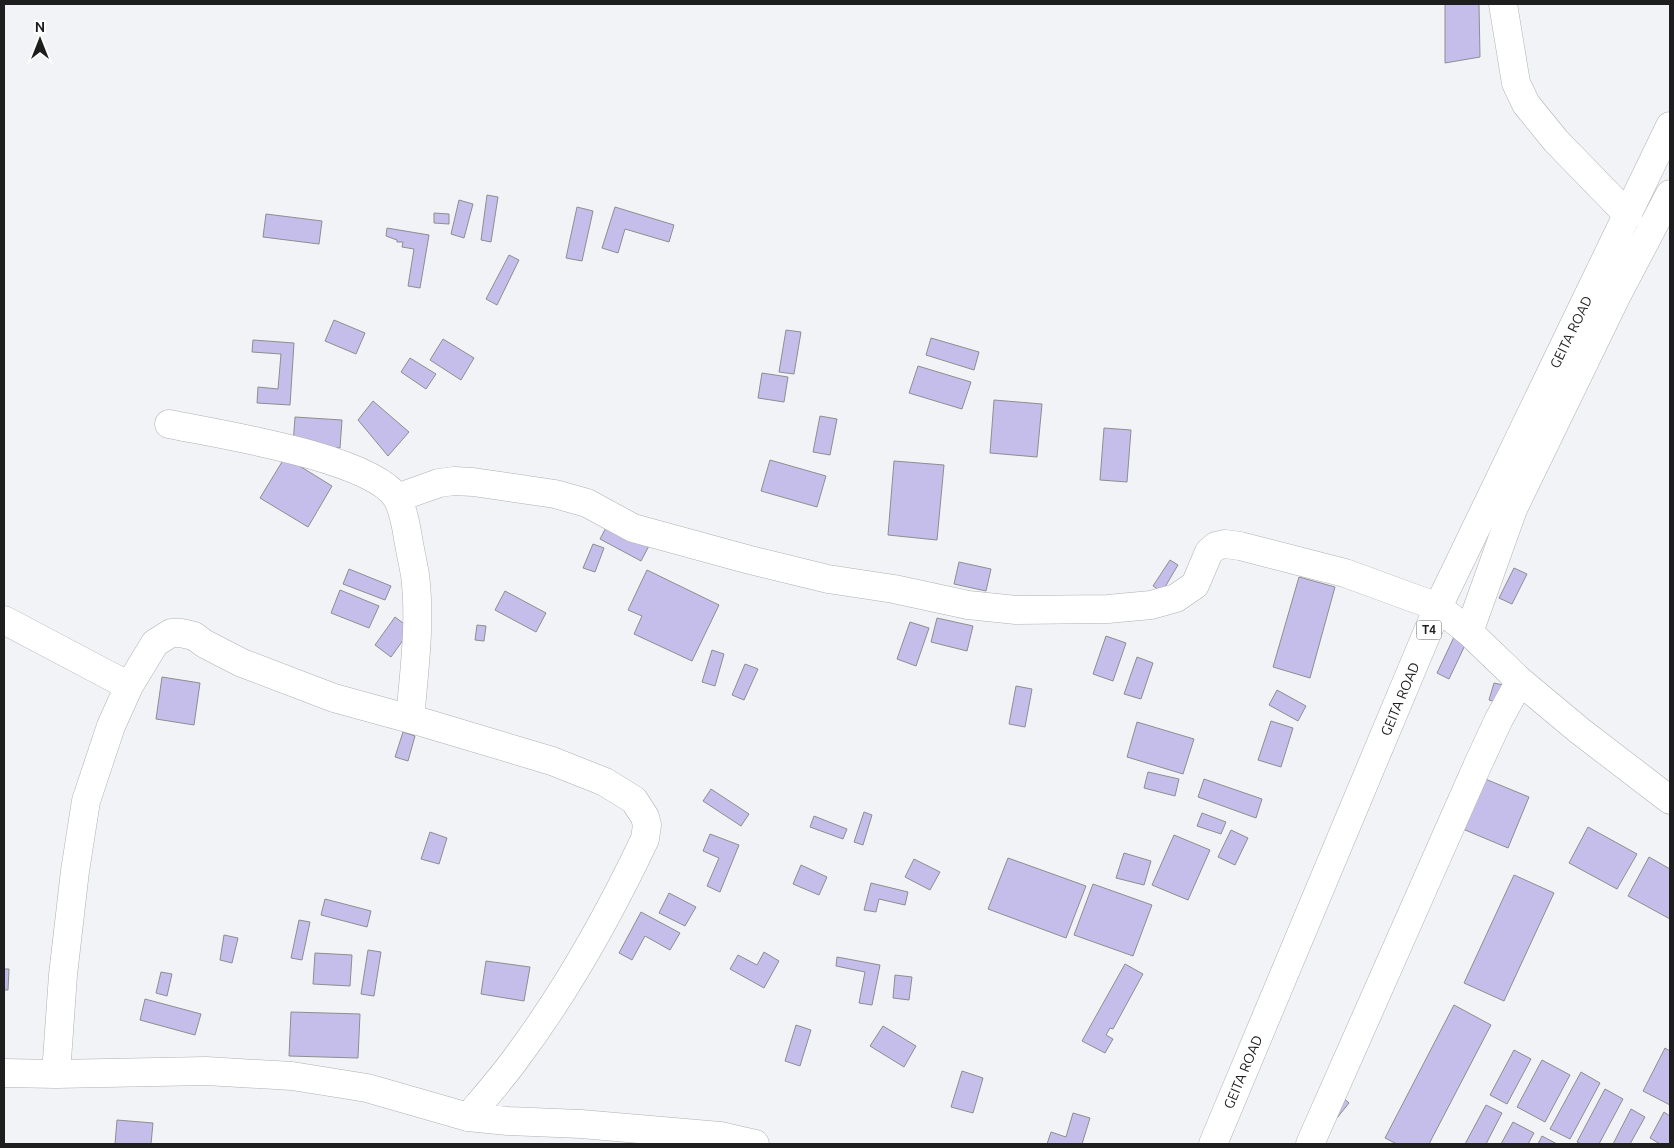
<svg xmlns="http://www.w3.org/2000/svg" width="1674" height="1148" viewBox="0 0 1674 1148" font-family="Ubuntu,sans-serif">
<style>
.building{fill:#c5beeb;stroke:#8e8d90}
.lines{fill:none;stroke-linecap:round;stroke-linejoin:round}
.minor-casing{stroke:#aeb0b3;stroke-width:29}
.highway-casing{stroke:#aeb0b3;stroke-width:29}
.minor{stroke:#fff;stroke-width:28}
.highway{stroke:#fff;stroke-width:28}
.labels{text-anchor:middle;stroke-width:5;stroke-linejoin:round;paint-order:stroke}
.shield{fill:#fff;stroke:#626262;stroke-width:1}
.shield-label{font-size:12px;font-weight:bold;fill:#1e1e1f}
.street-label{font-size:14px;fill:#1e1e1f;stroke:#fff}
</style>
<rect width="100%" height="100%" fill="#f1f3f6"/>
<path class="building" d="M1445 4H1479L1480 57 1445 63Z
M487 195 498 197 491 242 481 240Z
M459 200 473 204 464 238 451 234Z
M577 207 593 211 582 261 566 258Z
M615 207 674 225 669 242 625 229 618 253 602 248Z
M434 213 449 214V224L434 223Z
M266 214 322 221 319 244 263 237Z
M387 228 429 235 420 288 408 286 414 249 402 247 403 242H397V240L386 236Z
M509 255 519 260 497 305 486 299Z
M334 320 365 333 356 354 325 341Z
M786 330 801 332 794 374 779 372Z
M931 338 979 352 974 370 926 355Z
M443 339 474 358 461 380 430 360Z
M253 340 294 343 290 405 257 403 258 387 278 389 281 354 252 352Z
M410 358 436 374 426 389 401 372Z
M918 366 971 382 962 409 909 393Z
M762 373 788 377 784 402 758 398Z
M994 400 1042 404 1037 457 990 453Z
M373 401 409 432 388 456 358 420Z
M820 416 837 419 830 455 813 452Z
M295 417 342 420 340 448 293 445Z
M1104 428 1131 430 1127 482 1100 480Z
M285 457 332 486 308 527 260 498Z
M770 460 826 476 817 507 761 491Z
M894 461 944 465 937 540 888 535Z
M609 522 650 544 641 561 600 539Z
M593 544 604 548 595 572 583 568Z
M1170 560 1178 565 1162 592 1153 586Z
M959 562 991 569 986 591 954 584Z
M1514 568 1527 574 1512 604 1499 598Z
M349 569 391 586 385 600 343 584Z
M647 570 719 605 692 661 634 634 642 616 628 610Z
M1299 577 1335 587 1310 678 1273 667Z
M340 590 379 606 369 628 331 613Z
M505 591 546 613 536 632 495 610Z
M395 617 411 629 391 657 375 645Z
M937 618 973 626 967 651 931 642Z
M910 622 929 628 916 666 897 659Z
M477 625 486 626 484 641 475 640Z
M1106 636 1126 643 1113 681 1093 674Z
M1454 637 1466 643 1449 679 1437 673Z
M712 650 724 654 715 686 702 682Z
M1137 657 1153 663 1141 699 1124 694Z
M745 664 758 669 744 700 732 695Z
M162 677 200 683 194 725 156 719Z
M1494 683 1508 686 1503 704 1489 700Z
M1016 686 1032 689 1025 727 1009 724Z
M1277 690 1306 706 1298 721 1269 705Z
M1271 721 1293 728 1281 767 1258 760Z
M1137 722 1194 739 1183 774 1127 757Z
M403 732 415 736 408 761 395 757Z
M1148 772 1179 779 1175 796 1144 788Z
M1478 776 1529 797 1508 848 1458 827Z
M1204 779 1262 799 1256 818 1198 797Z
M711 789 749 814 741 826 703 801Z
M864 812 872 815 863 845 854 842Z
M1202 813 1226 822 1221 834 1197 826Z
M814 816 847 829 843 839 810 827Z
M1588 827 1637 854 1617 889 1569 863Z
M1231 830 1248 838 1235 865 1218 857Z
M430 832 447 838 439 864 421 859Z
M710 834 739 845 720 892 707 886 719 858 703 851Z
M1174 835 1210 850 1188 900 1152 885Z
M1124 853 1151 861 1144 885 1116 878Z
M1649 857 1670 869V919L1628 896Z
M1008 858 1086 886 1066 938 988 909Z
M914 859 940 872 930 890 905 877Z
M801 865 827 877 819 895 793 884Z
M1514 875 1554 893 1504 1001 1464 983Z
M871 883 908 892 905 905 879 899 876 912 864 910Z
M1093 884 1152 905 1133 956 1074 935Z
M669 893 696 907 685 926 659 913Z
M325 899 371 911 367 927 321 915Z
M641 912 680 933 670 950 645 936 632 960 619 953Z
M299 920 310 922 302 960 291 958Z
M224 935 238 938 232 963 220 960Z
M368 950 381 952 374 996 361 994Z
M764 952 779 961 764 988 730 969 738 955 757 965Z
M315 953 352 955 350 986 313 984Z
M837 957 880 965 872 1005 859 1003 865 972 836 966Z
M486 961 530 967 524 1001 481 994Z
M1125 964 1143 974 1113 1029 1110 1028 1106 1035 1113 1039 1105 1053 1082 1041Z
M4 969H9L8 990H4Z
M161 972 172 974 167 996 156 993Z
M895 975 912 977 909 1000 893 998Z
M145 999 201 1014 195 1035 140 1020Z
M1454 1005 1491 1025 1429 1144H1397L1385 1138Z
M291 1012 360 1014 358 1058 289 1056Z
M796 1025 811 1030 800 1066 785 1061Z
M883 1026 916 1046 904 1067 870 1046Z
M1665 1048 1670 1051V1105L1643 1091Z
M1514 1050 1531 1059 1507 1104 1490 1095Z
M1542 1060 1570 1075 1545 1122 1517 1107Z
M962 1071 983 1078 973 1113 951 1107Z
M1581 1072 1600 1083 1570 1139 1550 1129Z
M1605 1089 1623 1099 1599 1144H1581L1577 1142Z
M1340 1095 1349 1103 1337 1118 1327 1111Z
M1486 1105 1502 1113 1486 1144H1465Z
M1631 1109 1645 1117 1630 1144H1613Z
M1664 1112 1670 1116V1144H1660L1650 1138Z
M1073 1113 1090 1118 1082 1144H1047L1051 1132 1066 1137Z
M117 1120 153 1123 151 1144H115Z
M1513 1122 1534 1133 1528 1144H1501Z
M1542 1136 1557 1144H1538Z"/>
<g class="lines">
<defs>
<path id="minor" d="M1503 4 1516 83 1526 104 1556 141 1628 215
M169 424C217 434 371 457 397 498 403 509 406 525 408 538 410 550 413 563 415 575 421 622 414 672 410 719
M397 498 439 483 454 481 473 482 555 494 587 503 633 528 750 560 828 579 894 589 968 605 1016 610 1108 609 1151 605 1176 598 1195 585 1209 552 1216 546 1225 544 1240 546 1345 573 1438 607 1469 632 1520 681 1580 731 1670 800
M4 620 129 686
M1469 632 1513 509 1617 295 1670 194
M4 1073 56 1074 206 1071 292 1076 367 1088 468 1117 508 1121 581 1124 720 1136 755 1144
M56 1074 63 975 75 871 86 801 111 726 129 686 155 643 171 633H181L194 636 205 644 242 663 334 698 425 723 552 761 605 782 634 800 645 817 647 825 645 839C609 915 567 990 517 1057 502 1078 485 1097 468 1117
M1310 1144 1479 762 1499 719 1520 681"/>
<path id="highway" d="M1213 1144 1438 607 1670 126"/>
</defs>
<use href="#minor" class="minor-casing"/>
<use href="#highway" class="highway-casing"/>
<use href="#minor" class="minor"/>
<use href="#highway" class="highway"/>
</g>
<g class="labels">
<rect class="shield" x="1416.5" y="620.5" width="25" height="19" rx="4"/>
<g class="shield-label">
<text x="1429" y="634">T4</text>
</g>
<g class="street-label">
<text transform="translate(1571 332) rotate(-64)" y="5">GEITA ROAD</text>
<text transform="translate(1400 699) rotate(-67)" y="5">GEITA ROAD</text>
<text transform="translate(1243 1072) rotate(-67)" y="5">GEITA ROAD</text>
</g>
</g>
<rect width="1674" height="1148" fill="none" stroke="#1e1e1f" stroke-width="10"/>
<g transform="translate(40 40)" stroke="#ffffff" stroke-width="4" paint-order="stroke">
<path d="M0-4L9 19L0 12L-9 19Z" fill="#1e1e1f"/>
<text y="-8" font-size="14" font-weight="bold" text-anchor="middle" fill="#1e1e1f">N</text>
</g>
</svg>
